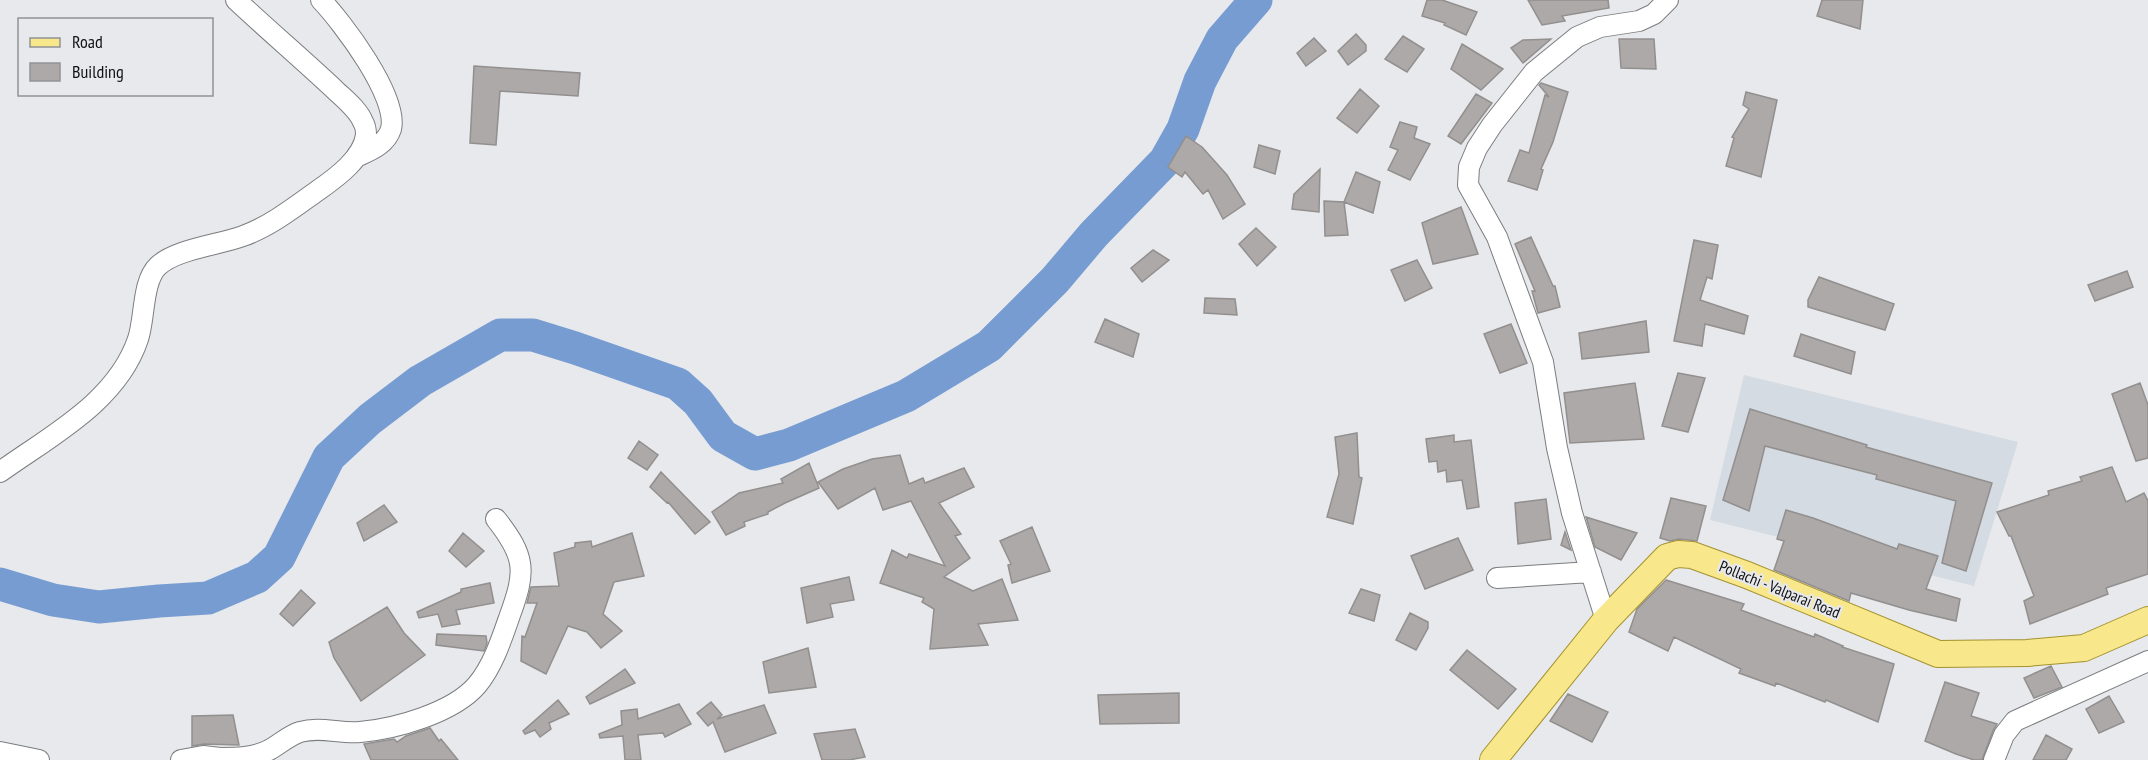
<svg xmlns="http://www.w3.org/2000/svg" width="2148" height="760" viewBox="0 0 2148 760" font-family="'PT Sans Narrow',sans-serif">
<style>
.built{fill:#d4dbe2}
.lines{fill:none;stroke-linecap:round;stroke-linejoin:round}
.river{stroke:#779cd2;stroke-width:33}
.building{fill:#aca9a8;stroke:#928f8e;stroke-width:1.5}
.minor-casing{stroke:#7b7d7f;stroke-width:22}
.major-casing{stroke:#a4922f;stroke-width:28}
.minor{stroke:#fff;stroke-width:20}
.major{stroke:#f8e78b;stroke-width:26}
.labels{text-anchor:middle;stroke-width:4.5;stroke-linejoin:round;paint-order:stroke}
.street-label{font-size:16px;fill:#101112;stroke:#e7e9ec}
</style>
<rect width="100%" height="100%" fill="#e7e9ec"/>
<path class="built" d="M1744 375 2018 442 1974 586 1710 520Z"/>
<g class="lines">
<path class="river" d="M0 584 53 600 99 607 159 601 208 598 257 577 279 557 329 457 370 419 420 381 500 335H533L575 348 678 384 698 402 723 436 755 454 789 445 906 396 989 346 1055 280 1094 234 1165 161 1183 129 1200 81 1222 39 1256 0"/>
</g>
<path class="building" d="M1427 0H1442L1477 12 1466 35 1444 25 1445 23 1422 16Z
M1528 0H1608L1609 8 1562 16 1565 21 1542 25Z
M1822 0H1863L1860 29 1817 16Z
M1356 34 1366 45V51L1348 65 1338 51Z
M1403 36 1424 49 1407 72 1385 59Z
M1314 38 1326 51 1306 66 1297 53Z
M1551 39 1523 63 1511 48 1523 40Z
M1619 39H1654L1656 69 1621 68Z
M1462 44 1503 69 1481 90 1451 69Z
M474 66 580 73 578 96 500 91 496 145 470 143Z
M1541 83 1568 92 1553 142 1541 169 1543 170 1537 190 1508 181 1520 150 1529 153 1545 95 1549 97 1539 85Z
M1360 89 1379 106 1357 133 1337 118Z
M1746 92 1777 100 1761 177 1726 166 1734 138 1732 137 1749 109 1743 105Z
M1476 94 1492 103 1461 144 1448 136Z
M1400 122 1417 127 1414 138 1430 144 1410 180 1388 170 1398 150 1390 147Z
M1186 136 1202 147 1227 175 1245 204 1223 219 1208 190 1203 194 1185 172 1182 177 1168 167Z
M1259 145 1280 151 1275 174 1254 167Z
M1320 169 1319 212 1292 209 1294 194Z
M1356 172 1380 182 1373 213 1344 202Z
M1324 201 1344 202 1348 235 1325 236Z
M1461 207 1478 254 1433 264 1422 223Z
M1256 228 1276 247 1257 266 1239 244Z
M1531 237 1553 286H1555L1560 307 1538 313 1532 291H1535L1515 244Z
M1694 240 1718 245 1712 279 1707 277 1700 300 1748 316 1744 334 1705 324 1702 346 1674 341Z
M1153 250 1169 260 1142 282 1131 268Z
M1417 260 1432 288 1405 301 1391 270Z
M2127 271 2133 287 2095 301 2088 285Z
M1819 277 1894 304 1885 330 1808 307V300Z
M1205 298 1235 299 1237 315 1204 313Z
M1105 319 1139 334 1133 357 1095 342Z
M1646 321 1649 352 1582 359 1579 333Z
M1511 324 1527 363 1500 373 1484 334Z
M1801 334 1855 352 1851 374 1794 356Z
M1678 373 1705 378 1688 432 1662 426Z
M1635 383 1644 439 1570 443 1564 393Z
M2140 383 2148 405V458L2136 461 2112 394Z
M1750 409 1867 445 1866 447 1992 483 1966 571 1942 563 1956 501 1876 479 1877 475 1765 446 1749 511 1723 500Z
M1357 433 1359 477 1362 478 1353 524 1327 517 1339 474 1335 437Z
M1454 435V442L1471 440 1479 507 1467 509 1462 480 1447 482 1446 470 1438 472 1437 461 1429 462 1426 439Z
M639 441 658 455 647 470 628 458Z
M900 455 909 484 923 478 925 483 964 468 974 487 939 503 961 534 955 536 970 558 944 577 973 591 1002 579 1018 620 978 624 988 645 930 649 934 609 922 602 924 598 880 583 892 550 907 558 909 554 945 566 911 501 883 510 875 488 838 509 818 482 843 469 872 459Z
M809 463 819 488 785 503 768 512V514L744 522 745 526 726 535 712 512 739 493 783 483 781 479Z
M2112 467 2126 502 2144 493 2148 501V574L2106 588 2108 594 2030 624 2024 601 2034 596 2011 536H2009L1997 512 2049 495 2048 491 2082 481 2080 477Z
M661 472 710 522 695 534 668 502 667 503 650 487Z
M1671 498 1706 506 1697 541 1679 539 1670 541 1660 538Z
M1546 499 1551 539 1518 544 1515 503Z
M384 505 397 522 364 541 357 523Z
M1786 510 1813 518 1897 549 1899 544 1938 556 1926 589 1960 599 1956 621 1909 610 1851 593 1849 601 1774 570 1784 541 1777 539Z
M1586 517 1637 533 1621 560 1595 547Z
M1032 527 1050 571 1012 583 1008 565 1011 564 1000 541Z
M1565 532 1571 550 1561 545Z
M463 533 484 551 466 567 449 551Z
M632 533 644 576 614 582 603 614 622 631 601 648 587 632 568 626 546 674 521 661 522 636 525 637 537 603H527L531 587 559 586 554 553 575 547V543L591 541 592 547Z
M1458 538 1473 570 1425 589 1411 556Z
M849 577 854 600 830 604 833 617 807 623 801 588Z
M1666 580 1744 604 1741 610 1814 637 1815 634 1843 646 1842 647 1894 664 1878 722 1826 700 1825 702 1776 683 1775 686 1739 673 1741 669 1674 637 1668 651 1629 632 1637 609Z
M490 583 494 603 456 610 460 624 442 627 438 614 419 618 417 612 461 592V589Z
M1361 589 1380 595 1374 621 1349 613Z
M301 590 315 603 293 626 280 614Z
M387 607 404 633 425 655 361 701 334 658 329 642Z
M1410 613 1428 622V628L1416 650 1396 640Z
M437 634 486 636 487 643 484 651 436 645Z
M808 648 816 687 769 693 763 662Z
M1467 650 1516 689 1498 709 1450 670Z
M2051 666 2062 687 2034 698 2024 678Z
M625 669 635 683 590 704 586 697Z
M1945 682 1979 693 1971 716 1997 724 1993 731 1982 760H1974L1956 754 1925 741Z
M1179 693V723L1100 724 1098 695Z
M1568 694 1608 712 1592 742 1550 721Z
M2109 696 2124 722 2099 733 2086 709Z
M558 700 569 714 549 723 551 729 540 737 535 730 525 734 523 731Z
M711 702 722 715 717 719 764 705 776 733 725 752 713 722 708 726 697 713Z
M679 704 691 724 665 737 663 733 638 735 641 760H625L623 736 600 738 599 734 622 725 621 711 637 709 638 719Z
M233 715 239 745 204 744 192 746V716Z
M430 728 439 741 441 739 458 760H371L364 744 394 739 397 742 406 736Z
M855 729 865 757 849 760H822L814 734Z
M2046 735 2072 749 2066 760H2033Z"/>
<g class="lines">
<defs>
<path id="minor" d="M321 0C342 22 399 97 391 129 386 145 369 151 356 157
M0 472C50 436 117 402 138 339 145 319 142 281 158 266 176 249 219 245 243 236 271 226 296 206 320 189 337 177 363 158 366 135 366 131 365 125 363 122 358 109 343 98 333 88 301 58 268 30 236 0
M1497 578 1591 572
M1606 620 1572 513 1557 448 1543 362 1497 237 1468 185 1469 167 1477 148 1492 125 1534 72 1577 37 1600 27 1639 21 1654 14 1668 0
M0 752 39 760
M220 758C237 758 253 758 269 750 280 744 288 736 300 732 320 726 340 734 360 732 395 729 453 713 477 685 493 666 502 638 510 615 526 571 526 557 496 519
M181 760 203 756 220 758 222 760
M1994 760 2004 735 2015 721 2148 661"/>
<path id="major" d="M1493 760 1606 620 1667 557 1678 554 1692 555 1747 575 1938 654 2027 653 2084 648 2148 620"/>
</defs>
<use href="#minor" class="minor-casing"/>
<use href="#major" class="major-casing"/>
<use href="#minor" class="minor"/>
<use href="#major" class="major"/>
</g>
<g class="labels">
<g class="street-label">
<text transform="translate(1780 589) rotate(22)" y="6">Pollachi - Valparai Road</text>
</g>
</g>
<rect x="18" y="18" width="195" height="78" fill="#e7e9ec" stroke="#919395" stroke-width="1.5"/>
<rect x="30" y="38" width="30" height="9" fill="#f8e78b" stroke="#919395" stroke-width="1.5"/>
<text x="72" y="48" font-size="18" fill="#101112">Road</text>
<rect x="30" y="63" width="30" height="18" fill="#aca9a8" stroke="#919395" stroke-width="1.5"/>
<text x="72" y="78" font-size="18" fill="#101112">Building</text>
</svg>
